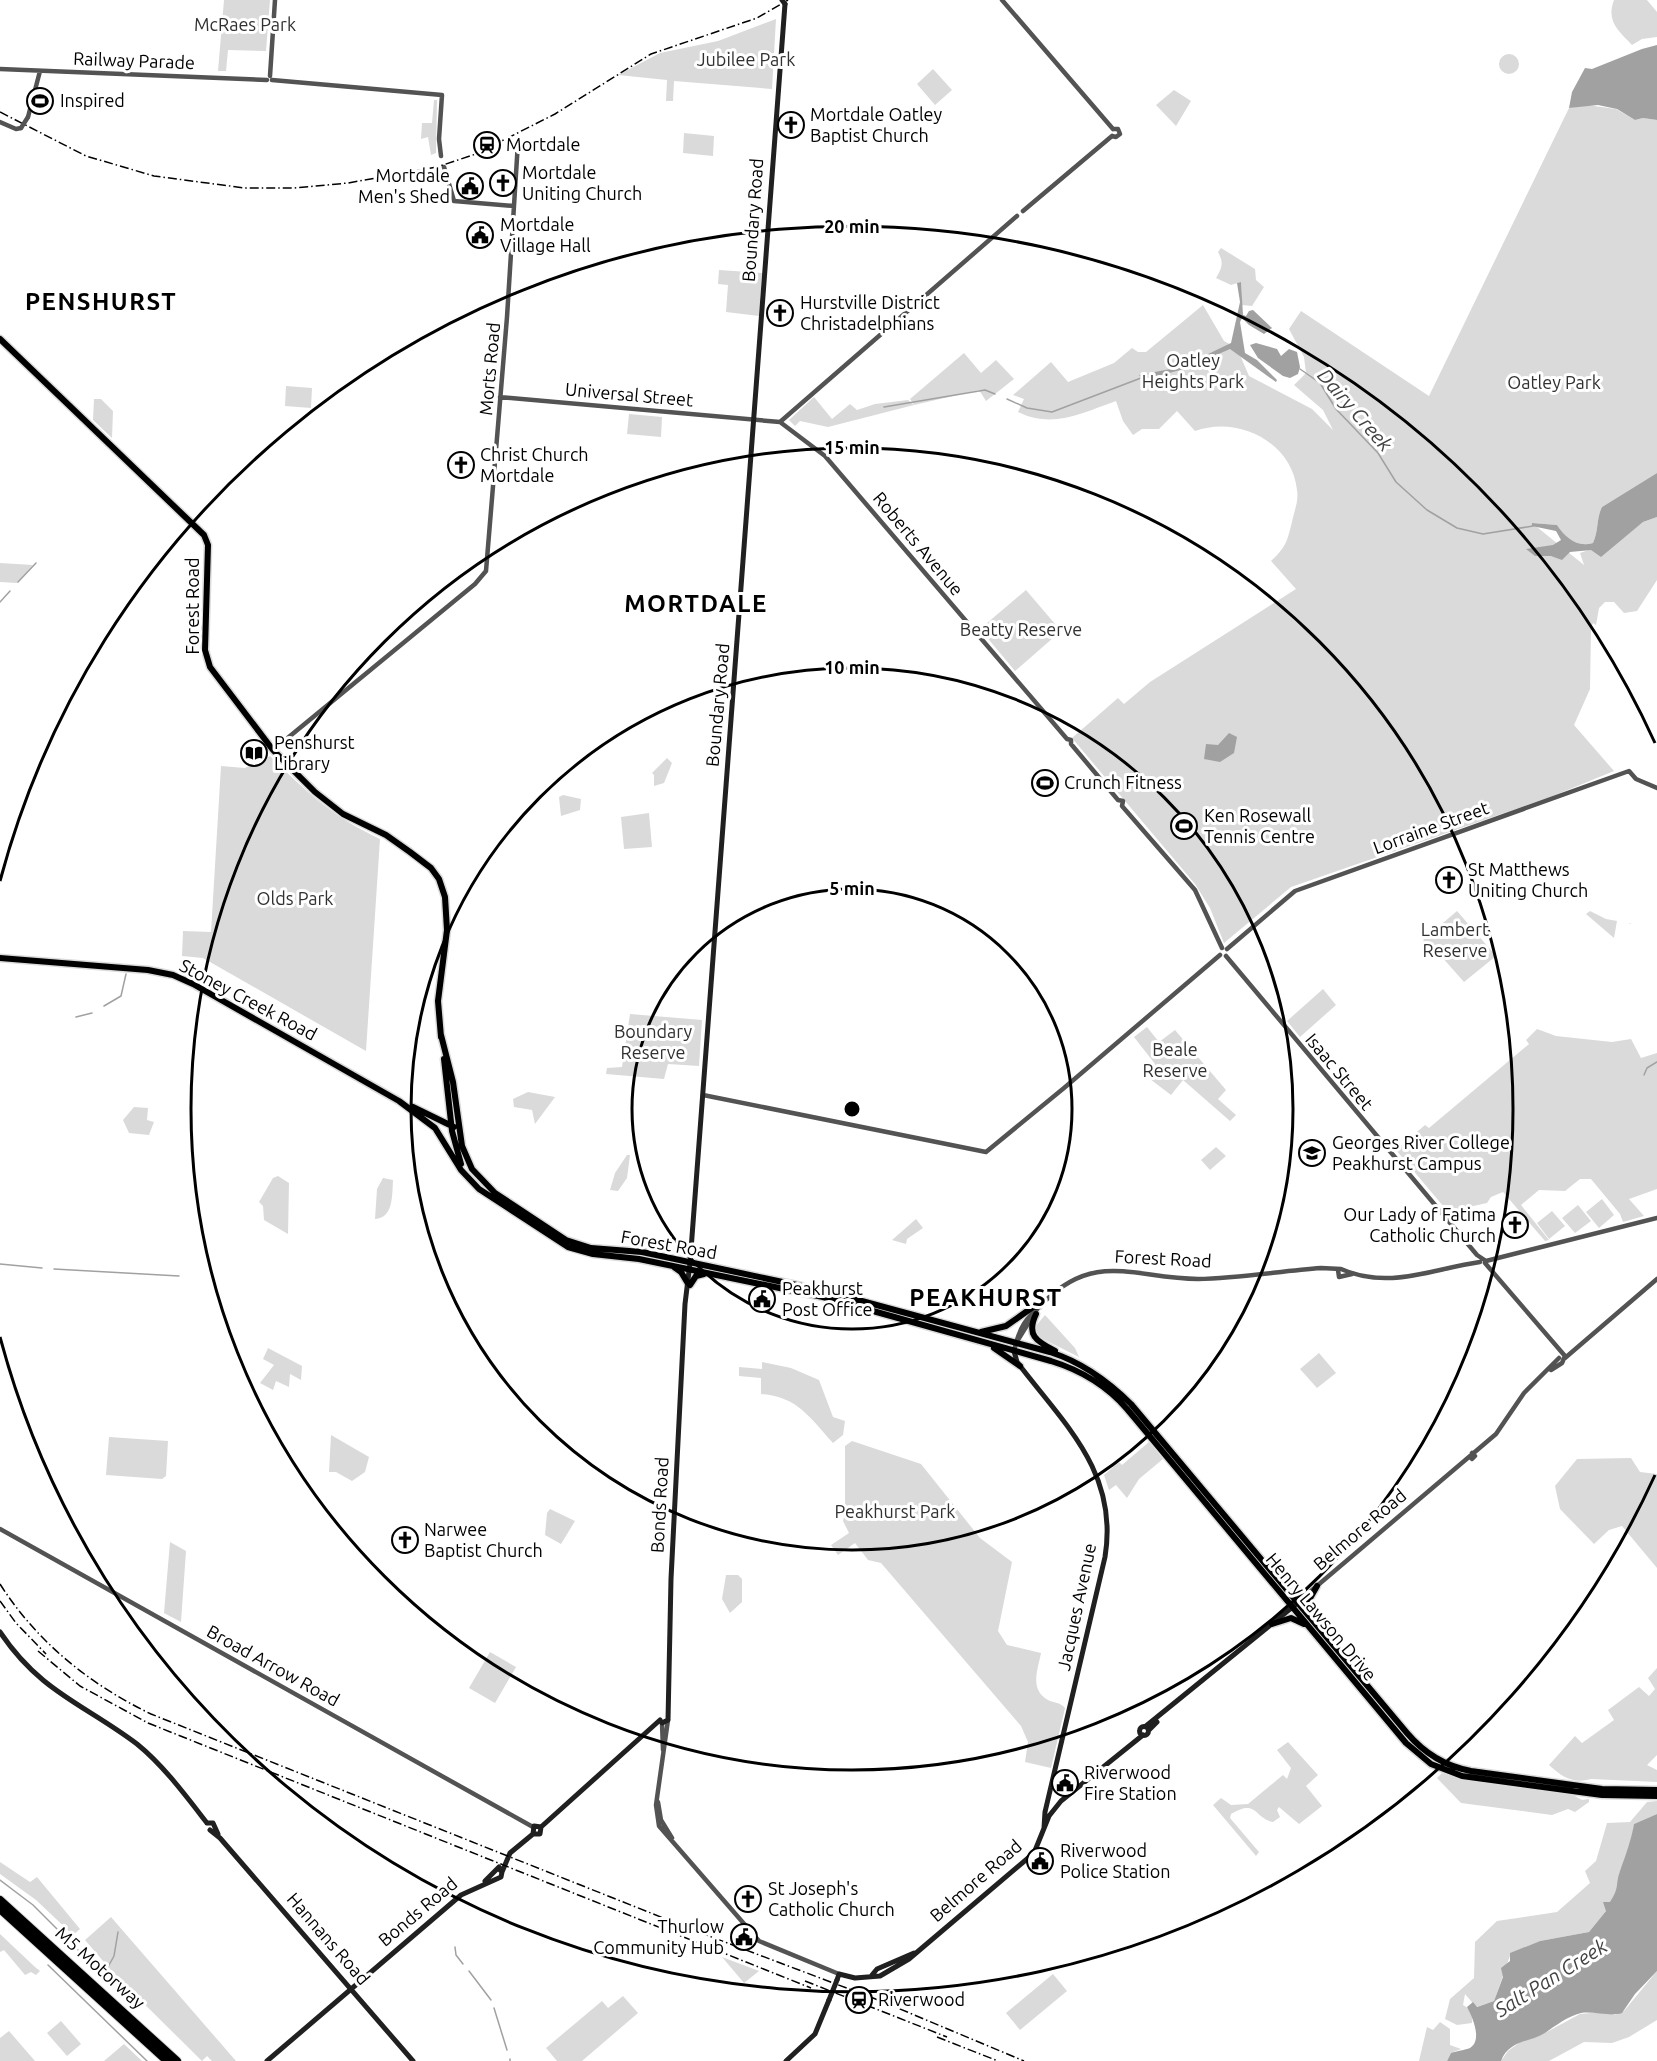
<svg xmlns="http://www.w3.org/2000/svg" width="1657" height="2061" viewBox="0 0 1657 2061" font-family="Ubuntu,sans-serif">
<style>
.green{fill:#dadada}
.water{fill:#a1a1a1}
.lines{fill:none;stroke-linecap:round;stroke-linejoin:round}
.stream{stroke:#a1a1a1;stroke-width:1.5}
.primary-casing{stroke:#dbdbdb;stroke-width:9}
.motorway-casing{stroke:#dbdbdb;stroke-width:10}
.tertiary{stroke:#535353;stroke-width:4.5}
.secondary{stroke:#202020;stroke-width:5}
.primary{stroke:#000;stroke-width:6}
.motorway{stroke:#000;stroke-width:8}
.rail{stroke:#000;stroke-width:1.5;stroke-dasharray:9 3 1.5 3;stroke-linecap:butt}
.tertiary-bridge{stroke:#535353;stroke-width:4.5}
.secondary-bridge{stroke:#202020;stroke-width:5}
.ring{fill:none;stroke:#000;stroke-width:3}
.labels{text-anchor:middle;stroke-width:6;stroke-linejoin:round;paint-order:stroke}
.park-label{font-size:18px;fill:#313131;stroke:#fff}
.street-label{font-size:18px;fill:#000;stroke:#fff}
.poi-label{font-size:18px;fill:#000;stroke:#fff;text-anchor:start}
.water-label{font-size:20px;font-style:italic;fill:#424242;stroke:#fff}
.district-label{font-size:24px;font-weight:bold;letter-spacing:1.5px;fill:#000;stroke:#fff}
.centre{fill:#000;stroke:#fff;stroke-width:3}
.ring-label{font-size:18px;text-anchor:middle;font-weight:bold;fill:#000;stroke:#fff;stroke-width:6;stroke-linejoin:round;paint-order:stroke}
</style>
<rect width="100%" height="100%" fill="#fff"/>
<path class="green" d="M224 0H270L266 51 228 50 226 71H218Z
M1614 0H1647L1657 12V37L1642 39 1632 45C1618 30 1606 21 1614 0Z
M776 19 772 89 674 81 673 101H666L667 80 618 75 660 53 718 41Z
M1499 64a10 10 0 1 1 20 0a10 10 0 1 1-20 0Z
M933 69 952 90 935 105 917 84Z
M1174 90 1191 101 1176 126 1156 105Z
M434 100H437L436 153 431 155 428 137 421 139 422 123H432Z
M1587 105 1616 109 1635 120 1643 118 1657 120V473L1602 507C1596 519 1599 530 1593 543 1577 548 1565 537 1557 525L1532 523 1584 565 1580 553 1623 538 1643 522 1657 517V580L1637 611 1624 613 1614 602H1605L1599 608 1596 625 1593 623 1591 628 1590 689 1574 725 1614 771 1553 796 1291 887 1224 943 1210 908 1195 884 1072 738 1118 698 1124 704 1150 682 1296 589 1271 561C1286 547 1287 542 1292 522 1294 511 1299 501 1297 490 1292 442 1238 415 1195 431L1177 411 1159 429H1142L1133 435 1123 421 1116 401C1082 413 1053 429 1018 412L1024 399 1013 395 1051 362 1068 382 1114 363 1132 348 1138 352H1146L1203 305 1224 341 1237 348 1249 376 1312 409 1333 430 1323 410 1294 385 1306 373 1304 357 1289 329 1301 311 1429 396 1569 108Z
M684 133 714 136 713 156 683 153Z
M1221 248 1255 269 1256 280 1264 287 1252 306 1242 305 1241 282 1231 285 1216 278C1222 268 1224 263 1218 252Z
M719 270 762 273 759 316 726 312 728 285 718 284Z
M964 353 981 373 996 360 1014 379 986 401 979 390 914 405 910 399Z
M286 386 312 388 311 408 285 406Z
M814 397 832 419 850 404 857 410 875 404 908 400 914 405 828 427 800 421 795 426 789 420Z
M94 399H101L113 411 112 438 93 420Z
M629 414 662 417 661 437 627 434Z
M0 563 33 565 17 583 0 582Z
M1026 590 1061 631 1015 671 980 629Z
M270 756C309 794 330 815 380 839L366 1051 203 958 182 956 183 931 211 932 221 766 245 768Z
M667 758 672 763 664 783 654 786V775L652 773Z
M563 795 581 799 580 810 561 816 559 797Z
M649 813 652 847 624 849 621 817Z
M1457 911 1496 956 1464 982 1441 956 1422 951 1424 937 1430 934Z
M1590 911 1606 919 1634 924 1617 921 1614 938 1586 914Z
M1323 989 1336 1005 1300 1037 1287 1021Z
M630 1014 702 1020 699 1066 668 1064 664 1079 606 1074 607 1068 622 1067Z
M1147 1027 1159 1042 1175 1030 1226 1090 1218 1099 1236 1115 1230 1121 1183 1080 1171 1095 1150 1079 1155 1064 1134 1037Z
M1537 1029 1556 1036 1612 1042 1631 1039 1641 1058 1657 1053V1189L1629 1199 1644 1216 1623 1222 1620 1214 1591 1179H1580L1565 1191 1539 1190 1521 1205 1549 1240 1545 1241 1503 1192 1491 1197 1487 1203 1469 1207 1454 1219 1396 1150 1425 1125 1429 1128 1529 1044 1526 1040Z
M528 1092 555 1097 535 1124 532 1110 514 1107 513 1099Z
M134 1107 148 1108 147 1120 154 1122 149 1135 129 1133 123 1120Z
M1216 1147 1226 1156 1210 1170 1201 1160Z
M627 1155H630L627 1178 618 1191 610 1190 615 1173Z
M278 1176 289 1183 288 1234 264 1220 263 1206 259 1202 273 1178Z
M383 1178 393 1180C392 1194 394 1218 375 1219L377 1189Z
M1602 1199 1614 1215 1599 1228 1586 1212Z
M1578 1205 1591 1221 1575 1233 1562 1218Z
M1552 1211 1565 1226 1549 1239 1537 1223Z
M916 1219 923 1228 907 1239 906 1244 892 1240Z
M1045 1315 1075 1348 1079 1357 1039 1337 1035 1327Z
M268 1348 302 1366 301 1380 290 1374 289 1387 276 1381 273 1390 260 1383 274 1365 263 1359Z
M1319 1353 1336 1373 1317 1388 1300 1369Z
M762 1362 791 1368 819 1380 833 1417 845 1421 843 1435 833 1443C809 1417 798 1397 761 1394V1378L739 1376V1367L762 1369Z
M331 1435 369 1457 365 1472 352 1481 336 1472H329Z
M109 1437 168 1441 166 1476 162 1479 106 1475Z
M852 1441 921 1464 980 1538 1012 1562 998 1631 1007 1645 1041 1653C1038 1669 1029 1690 1048 1700 1054 1703 1060 1702 1065 1708L1051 1768 1025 1762 1028 1742 1021 1726 881 1563 868 1560 855 1543 838 1555 831 1545 849 1533 843 1521 845 1514V1446Z
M1149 1442 1163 1459 1139 1479 1127 1498 1116 1485 1109 1490 1104 1475 1119 1462 1122 1465Z
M1631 1458 1640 1472 1657 1474V1568L1622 1526 1609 1530 1594 1544 1560 1509 1555 1486 1577 1459Z
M550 1509 575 1521 561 1544 545 1535 547 1513Z
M170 1542 186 1551 181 1622 164 1613Z
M726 1575H738L742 1579V1602L730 1613 722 1599Z
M490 1652 516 1667 495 1703 469 1688Z
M1657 1668V1755L1647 1765 1657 1770V1782L1591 1779C1573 1784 1562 1777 1549 1765L1575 1736 1582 1743 1614 1720 1608 1710 1639 1687 1649 1696 1655 1689 1648 1678Z
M1288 1742 1318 1775 1306 1786 1322 1806 1299 1824 1279 1807 1277 1810 1280 1817 1273 1822C1254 1818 1257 1798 1231 1814L1230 1818 1259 1852 1256 1856 1213 1805 1221 1798 1231 1805 1248 1804 1283 1775 1287 1779 1291 1768 1277 1750Z
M1442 1773 1460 1779 1573 1795 1582 1800 1589 1799V1802L1575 1812 1568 1809 1552 1815 1461 1803 1437 1778Z
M1657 1801V1814L1634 1824 1631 1846 1619 1874V1889L1606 1911 1589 1932 1540 1941 1511 1953 1494 2001 1476 2007 1465 1994 1463 2005C1470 2008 1473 2016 1472 2023L1457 2025 1445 2019 1450 1999 1474 1978 1475 1942 1497 1921 1557 1912 1590 1883 1585 1871 1596 1861 1607 1823 1630 1822 1647 1802Z
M0 1862 30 1882 37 1877 80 1929 73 1935 36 1900 0 1874Z
M111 1917 236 2061H212L207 2056 202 2061 115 1975 85 1940Z
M0 1934 35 1967 40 1971 36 1975 31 1972 25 1975 4 1950 0 1952Z
M722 1957 759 1971 744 1983Z
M1657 1971V2020L1629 2037 1612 2043 1584 2042 1549 2061H1501L1508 2051 1523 2040 1545 2033 1580 2014 1602 2012 1615 2015 1624 2011Z
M1053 1974 1067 1991 1020 2030 1006 2013Z
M623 1996 638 2013 582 2061H557L546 2048 602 2001 608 2008Z
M61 2021 81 2044 67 2056 47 2033Z
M1440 2022 1450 2029V2045L1461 2049 1451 2053 1447 2061H1419L1427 2027 1433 2030Z
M9 2031 35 2061H0V2038Z
M124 2044 142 2061H104Z"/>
<path class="water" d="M1657 45V120L1643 118 1635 120 1617 109 1598 105 1569 108 1572 92 1585 68 1592 69 1642 49Z
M1241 282 1243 315 1246 316 1249 311 1253 310 1272 328 1264 334 1249 325 1242 318 1240 322 1245 353 1257 360 1277 380 1276 382 1230 349 1184 369 1143 380 1139 375 1181 367 1231 343 1240 302 1237 283Z
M1256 343 1277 349 1281 356 1289 349 1297 352 1300 367 1298 374 1290 378 1283 376 1258 358 1250 345Z
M1657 473V517L1643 522 1601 557 1591 550 1570 552 1562 560 1551 556H1535L1526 549 1553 545 1561 540 1556 531 1532 526V523L1557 525C1565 537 1577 548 1593 543 1599 530 1596 519 1602 507Z
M1229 733 1237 737 1234 753 1220 762 1204 759 1206 744 1218 745Z
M1657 1814V1971L1635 1994 1622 2013C1611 2017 1594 2011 1581 2013 1568 2016 1555 2026 1545 2033 1531 2042 1509 2040 1501 2061H1447L1451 2053C1457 2051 1465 2050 1470 2048 1483 2040 1472 2016 1467 2007L1473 2002 1477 2007 1494 2001 1503 1977 1501 1968 1510 1961V1953L1540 1941 1589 1932 1606 1911 1603 1902H1610C1620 1887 1615 1885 1620 1871 1626 1854 1631 1841 1634 1824Z"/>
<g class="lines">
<path class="stream" d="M1300 369 1320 383 1336 409 1378 453 1396 482 1427 510 1457 528 1483 534 1533 526
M1007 399 1027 408 1052 412 1141 378
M884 407 985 390 995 394
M18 582 36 563
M0 602 10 591
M104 1006 121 996 126 974
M76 1017 92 1013
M1644 1075 1647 1068 1657 1062
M0 1264 42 1268
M54 1269 179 1276
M0 1880 33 1905 57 1929
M63 1936 104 1974 114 1956 118 1932
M455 1947 456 1955 463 1964
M48 1965 147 2061
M469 1971 491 2000
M494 2008 507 2050
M510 2059V2061"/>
<defs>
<path id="primary" d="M0 339 204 535 208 545 205 650 210 667 273 750 315 792 343 814 386 835 410 852 431 868 439 879 445 897 447 930 438 1001 441 1037
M0 958 148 970 173 975 193 984 399 1101 435 1128 461 1170 479 1189 568 1247 593 1254 639 1259 823 1297 1051 1361C1080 1370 1107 1386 1127 1409L1406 1743 1431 1764 1462 1776 1602 1795 1657 1796
M441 1035 453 1082 462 1146 472 1169 495 1193 566 1240 591 1248 642 1252 825 1291 1050 1352C1081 1362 1108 1381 1131 1404L1407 1733C1424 1753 1444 1766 1471 1771L1602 1789 1657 1790
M444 1059 452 1131 461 1164
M413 1107 454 1127
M674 1267 681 1272 687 1282
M690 1285 696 1276 704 1274
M1036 1314C1026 1335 1036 1341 1055 1351
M981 1332 1006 1326 1033 1307 1039 1306
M994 1348 1020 1366
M1310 1613 1309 1600 1317 1586
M1272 1624 1291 1618 1304 1624"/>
<path id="motorway" d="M0 1900 177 2061
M0 1909 167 2061"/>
</defs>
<use href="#primary" class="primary-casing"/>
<use href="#motorway" class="motorway-casing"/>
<path class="tertiary" d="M1002 0 1113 129
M0 69 267 80
M270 76 275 0
M272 80 442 95 439 139 441 156
M28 117 40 71
M0 122 16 129 21 128
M1112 136 1116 137 1120 134 1118 129H1113
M444 167 454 201 514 206
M1023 211 1112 136
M500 397 780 422 825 456 1067 739 1071 740V744L1118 800 1123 801 1122 806 1195 890 1222 948
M780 422 1017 216
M273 750 475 584 486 571 507 317 518 142
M1227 949 1295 891 1629 771 1636 779 1657 788
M1226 956 1477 1255 1486 1261
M703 1095 986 1152 1064 1088 1220 955
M1486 1261 1657 1218
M1485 1263 1565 1356 1562 1363 1551 1370
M1341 1269C1389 1290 1431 1269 1480 1262
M1338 1270 1339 1277 1352 1274
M1016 1343 1039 1306
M1014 1351C1020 1325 1025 1320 1044 1302 1096 1250 1136 1279 1198 1279 1239 1278 1281 1271 1321 1268L1341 1269
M1565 1358 1657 1279
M1472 1459 1475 1456 1472 1453
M0 1529 533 1827
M1298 1602 1496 1434 1524 1393 1559 1358
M668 1720 656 1805 659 1826 759 1941 839 1974
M662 1723 663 1750
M658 1802 661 1820 672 1838"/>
<path class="secondary" d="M1014 1351 1017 1362C1064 1424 1119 1472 1105 1557L1045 1812 1044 1828
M0 1632C40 1692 84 1704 137 1744 163 1765 186 1796 207 1823
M662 1723 668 1720 671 1579 685 1304 690 1263 785 4
M1146 1726 1295 1605
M1139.5 1731a4.5 4.5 0 1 1 9 0a4.5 4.5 0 1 1-9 0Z
M1149 1730 1157 1722
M207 1823H213L218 1834
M541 1827 660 1720
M210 1830 220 1838 413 2061
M533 1834 534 1826 541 1827
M533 1834H540L541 1827
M502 1872 510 1853 533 1834
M485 1881 499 1867
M872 1975 877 1969 914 1953
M837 1980 839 1974 855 1978 880 1976 909 1959 1034 1853 1049 1816 1061 1801 1143 1735
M267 2061 461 1895 501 1877 502 1872 498 1868
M786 2061 815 2034 829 2000"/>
<use href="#primary" class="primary"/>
<use href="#motorway" class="motorway"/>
<path class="rail" d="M0 112 86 156 154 176 245 188H294L348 183 437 167 476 154 555 114 651 54 757 18 788 0
M0 1584C37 1642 89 1684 151 1714L701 1933 881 2001 1024 2061
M0 1601 16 1623 46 1654
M38 1651 80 1686 148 1723 811 1988
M805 1981 947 2037
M937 2037 998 2061"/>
<path class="tertiary-bridge" d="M21 128 28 117"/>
<path class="secondary-bridge" d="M782 0 785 4
M829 2000 837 1980"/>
</g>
<g class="ring">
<circle cx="852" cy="1109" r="220"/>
<circle cx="852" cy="1109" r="441"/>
<circle cx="852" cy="1109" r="661"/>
<path d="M1655 1475A882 882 0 0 1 0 1337M0 881A882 882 0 0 1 1655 743"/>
</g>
<defs>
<symbol id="stadium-ring" viewBox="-11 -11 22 22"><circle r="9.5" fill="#fff" stroke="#000" stroke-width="1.5"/><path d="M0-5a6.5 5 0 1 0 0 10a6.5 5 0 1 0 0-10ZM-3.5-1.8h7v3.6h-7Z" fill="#000"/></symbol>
<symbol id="church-ring" viewBox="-11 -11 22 22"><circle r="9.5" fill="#fff" stroke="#000" stroke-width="1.5"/><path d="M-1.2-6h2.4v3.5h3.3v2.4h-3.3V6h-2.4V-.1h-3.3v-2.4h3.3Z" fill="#000"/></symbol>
<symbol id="station-ring" viewBox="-11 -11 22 22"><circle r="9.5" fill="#fff" stroke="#000" stroke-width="1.5"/><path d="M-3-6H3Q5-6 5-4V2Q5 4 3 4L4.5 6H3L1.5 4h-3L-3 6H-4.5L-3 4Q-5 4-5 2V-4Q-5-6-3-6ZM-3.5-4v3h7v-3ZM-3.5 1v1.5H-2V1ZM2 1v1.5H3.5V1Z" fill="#000"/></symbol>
<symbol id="civic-ring" viewBox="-11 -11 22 22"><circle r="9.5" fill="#fff" stroke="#000" stroke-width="1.5"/><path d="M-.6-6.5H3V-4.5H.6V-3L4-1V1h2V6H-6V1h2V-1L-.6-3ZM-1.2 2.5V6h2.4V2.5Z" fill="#000"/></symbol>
<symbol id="library-ring" viewBox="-11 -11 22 22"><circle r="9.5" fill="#fff" stroke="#000" stroke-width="1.5"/><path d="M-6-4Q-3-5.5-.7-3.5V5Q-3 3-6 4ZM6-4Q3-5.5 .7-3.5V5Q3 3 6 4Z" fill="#000"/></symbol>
<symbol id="school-ring" viewBox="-11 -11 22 22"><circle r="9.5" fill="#fff" stroke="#000" stroke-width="1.5"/><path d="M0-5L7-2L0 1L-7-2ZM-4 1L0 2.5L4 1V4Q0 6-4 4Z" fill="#000"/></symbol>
</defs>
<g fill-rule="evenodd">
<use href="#stadium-ring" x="25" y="86" width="30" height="30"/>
<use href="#church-ring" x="776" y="110" width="30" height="30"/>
<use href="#station-ring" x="472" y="130" width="30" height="30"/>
<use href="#church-ring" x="488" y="168" width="30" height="30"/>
<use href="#civic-ring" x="455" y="171" width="30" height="30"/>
<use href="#civic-ring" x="465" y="220" width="30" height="30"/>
<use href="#church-ring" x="765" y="298" width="30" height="30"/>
<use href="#church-ring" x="446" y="450" width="30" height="30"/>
<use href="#library-ring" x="239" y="738" width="30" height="30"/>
<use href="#stadium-ring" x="1030" y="768" width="30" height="30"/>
<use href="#stadium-ring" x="1169" y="811" width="30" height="30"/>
<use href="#church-ring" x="1434" y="865" width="30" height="30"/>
<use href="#school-ring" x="1297" y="1138" width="30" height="30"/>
<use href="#church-ring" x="1500" y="1210" width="30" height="30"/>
<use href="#civic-ring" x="747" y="1284" width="30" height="30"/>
<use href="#church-ring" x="390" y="1525" width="30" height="30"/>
<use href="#civic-ring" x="1050" y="1768" width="30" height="30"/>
<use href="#civic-ring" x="1025" y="1846" width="30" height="30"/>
<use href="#church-ring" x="733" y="1884" width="30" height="30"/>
<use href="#civic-ring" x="729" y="1922" width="30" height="30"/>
<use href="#station-ring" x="844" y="1985" width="30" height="30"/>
</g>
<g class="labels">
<g class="park-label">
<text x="245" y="31">McRaes Park</text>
<text x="746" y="66">Jubilee Park</text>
<text x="1193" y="367">Oatley<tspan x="1193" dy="21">Heights Park</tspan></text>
<text x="1554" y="389">Oatley Park</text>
<text x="1021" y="636">Beatty Reserve</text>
<text x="295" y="905">Olds Park</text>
<text x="1455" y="936">Lambert<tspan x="1455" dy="21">Reserve</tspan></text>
<text x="653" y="1038">Boundary<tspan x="653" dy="21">Reserve</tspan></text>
<text x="1175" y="1056">Beale<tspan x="1175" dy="21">Reserve</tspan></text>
<text x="895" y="1518">Peakhurst Park</text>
</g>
<g class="street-label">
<text transform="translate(134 61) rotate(2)" y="6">Railway Parade</text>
<text transform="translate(753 220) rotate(-86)" y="6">Boundary Road</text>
<text transform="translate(490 369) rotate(-85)" y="6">Morts Road</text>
<text transform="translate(629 395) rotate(5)" y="6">Universal Street</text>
<text transform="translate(918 544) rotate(50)" y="6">Roberts Avenue</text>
<text transform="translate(193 606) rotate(-90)" y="6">Forest Road</text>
<text transform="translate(718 705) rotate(-85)" y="6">Boundary Road</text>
<text transform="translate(1431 828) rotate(-20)" y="6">Lorraine Street</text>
<text transform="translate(248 1000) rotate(28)" y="6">Stoney Creek Road</text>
<text transform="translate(1339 1072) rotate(50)" y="6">Isaac Street</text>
<text transform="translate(669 1245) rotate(10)" y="6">Forest Road</text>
<text transform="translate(1163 1259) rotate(3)" y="6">Forest Road</text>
<text transform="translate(660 1505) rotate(-87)" y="6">Bonds Road</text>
<text transform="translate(1360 1530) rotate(-40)" y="6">Belmore Road</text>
<text transform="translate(1077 1607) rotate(-78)" y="6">Jacques Avenue</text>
<text transform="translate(1321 1617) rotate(50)" y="6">Henry Lawson Drive</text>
<text transform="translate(273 1666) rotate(29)" y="6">Broad Arrow Road</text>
<text transform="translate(976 1881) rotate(-41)" y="6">Belmore Road</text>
<text transform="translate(418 1912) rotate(-40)" y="6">Bonds Road</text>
<text transform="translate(328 1939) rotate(49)" y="6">Hannans Road</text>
<text transform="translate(100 1968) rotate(42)" y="6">M5 Motorway</text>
</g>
<g class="poi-label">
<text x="60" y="107">Inspired</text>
<text x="810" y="121">Mortdale Oatley<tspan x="810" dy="21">Baptist Church</tspan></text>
<text x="506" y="151">Mortdale</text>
<text x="522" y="179">Mortdale<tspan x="522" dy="21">Uniting Church</tspan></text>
<text x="450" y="182" text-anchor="end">Mortdale<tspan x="450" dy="21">Men's Shed</tspan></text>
<text x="500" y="231">Mortdale<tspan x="500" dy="21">Village Hall</tspan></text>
<text x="800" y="309">Hurstville District<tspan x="800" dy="21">Christadelphians</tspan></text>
<text x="480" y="461">Christ Church<tspan x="480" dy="21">Mortdale</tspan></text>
<text x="274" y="749">Penshurst<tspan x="274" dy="21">Library</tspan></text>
<text x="1064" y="789">Crunch Fitness</text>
<text x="1204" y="822">Ken Rosewall<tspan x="1204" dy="21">Tennis Centre</tspan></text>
<text x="1468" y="876">St Matthews<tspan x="1468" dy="21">Uniting Church</tspan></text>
<text x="1332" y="1149">Georges River College<tspan x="1332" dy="21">Peakhurst Campus</tspan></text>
<text x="1496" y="1221" text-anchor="end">Our Lady of Fatima<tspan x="1496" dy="21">Catholic Church</tspan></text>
<text x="782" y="1295">Peakhurst<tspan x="782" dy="21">Post Office</tspan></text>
<text x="424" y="1536">Narwee<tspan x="424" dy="21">Baptist Church</tspan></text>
<text x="1084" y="1779">Riverwood<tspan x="1084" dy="21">Fire Station</tspan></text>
<text x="1060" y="1857">Riverwood<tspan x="1060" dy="21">Police Station</tspan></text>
<text x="768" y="1895">St Joseph's<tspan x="768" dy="21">Catholic Church</tspan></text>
<text x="724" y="1933" text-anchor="end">Thurlow<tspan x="724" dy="21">Community Hub</tspan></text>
<text x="878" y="2006">Riverwood</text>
</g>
<g class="water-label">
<text transform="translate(1355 410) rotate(49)" y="7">Dairy Creek</text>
<text transform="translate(1551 1978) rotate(-32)" y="7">Salt Pan Creek</text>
</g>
<g class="district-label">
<text x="101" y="310">PENSHURST</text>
<text x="696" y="612">MORTDALE</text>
<text x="986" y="1306">PEAKHURST</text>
</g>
</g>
<circle cx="852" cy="1109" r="9" class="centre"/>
<g class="ring-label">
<text x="852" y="233">20 min</text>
<text x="852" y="454">15 min</text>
<text x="852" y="674">10 min</text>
<text x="852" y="895">5 min</text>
</g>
</svg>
